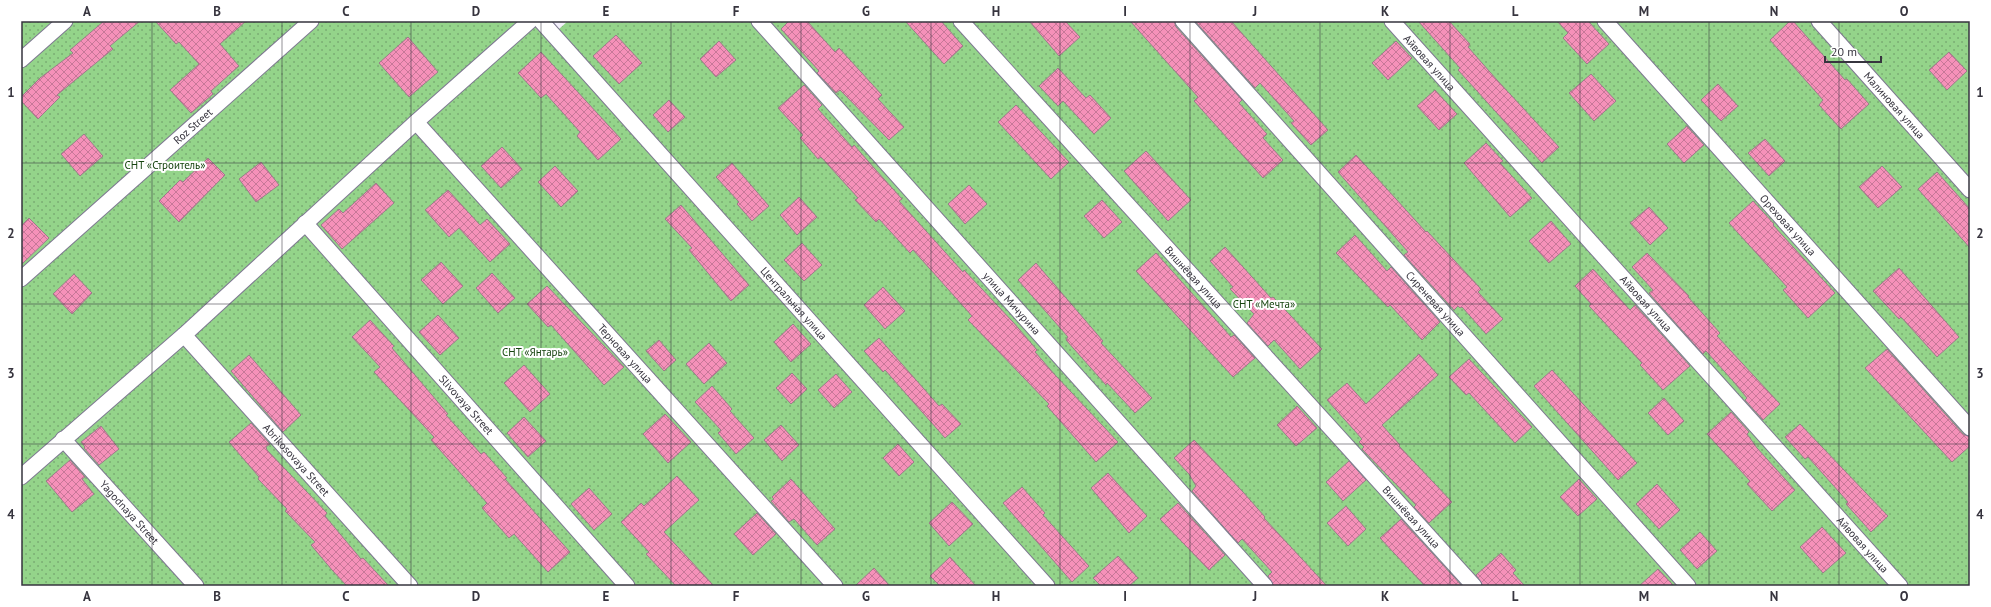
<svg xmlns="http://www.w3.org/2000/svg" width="1991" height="607" viewBox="0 0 1991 607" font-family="'PT Sans',sans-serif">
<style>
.green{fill:url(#green-dots)}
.building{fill:url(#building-cross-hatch);stroke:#9a7e88}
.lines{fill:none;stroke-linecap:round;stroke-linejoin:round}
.street-casing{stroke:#7e7991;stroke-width:17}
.street{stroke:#fff;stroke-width:15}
.grid{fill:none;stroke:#36343e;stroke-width:1;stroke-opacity:0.55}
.labels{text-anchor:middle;stroke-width:4;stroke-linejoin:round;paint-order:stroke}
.street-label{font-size:11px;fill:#36343e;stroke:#fff}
.park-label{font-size:11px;fill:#16440f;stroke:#fff}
.neatline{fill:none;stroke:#36343e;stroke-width:1.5}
.grid-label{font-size:13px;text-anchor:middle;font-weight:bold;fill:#36343e}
</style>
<defs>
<pattern id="green-dots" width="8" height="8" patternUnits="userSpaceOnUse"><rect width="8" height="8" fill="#94d48a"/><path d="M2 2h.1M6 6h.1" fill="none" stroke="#7aad72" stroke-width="1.8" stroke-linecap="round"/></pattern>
<pattern id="building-cross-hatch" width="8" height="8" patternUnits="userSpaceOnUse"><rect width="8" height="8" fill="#f591b9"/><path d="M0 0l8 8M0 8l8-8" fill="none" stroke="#c77798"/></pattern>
</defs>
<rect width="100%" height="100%" fill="#f3f0fb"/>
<path class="green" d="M21 21H551L559 29 568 21H1970V586H21Z"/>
<path class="building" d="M104 21H140L110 46 113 49 57 95 60 97 38 119 21 101V97L40 78 73 53 70 50Z
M155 21H246L220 44 239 66 211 91 213 94 191 113 170 90 199 64 179 42 176 44Z
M789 21H807L835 52 839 48 882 95 878 99 904 127 889 140 840 90 836 93 817 73 819 71 781 29Z
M905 21H941L963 46 944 64Z
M1029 21H1065L1080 37 1059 56Z
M1130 21H1174L1176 27 1242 100 1239 103 1267 134 1263 138 1283 160 1263 178 1194 101 1198 97Z
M1195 21H1231L1328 130 1311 145 1291 123 1294 121 1260 83 1255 88Z
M1418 21H1449L1470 44 1468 47 1497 80 1559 147 1542 163 1458 70 1460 68Z
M1557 21H1588L1609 44 1587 64 1563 38 1568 33Z
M1790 21H1793L1845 80 1847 79 1869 104 1841 129 1819 105 1823 100 1770 40Z
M616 35 642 63 619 84 593 56Z
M408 37 438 72 409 97 379 63Z
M719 41 736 60 716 77 700 59Z
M1396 41 1412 58 1388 80 1372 63Z
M541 52 621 139 598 160 577 136 580 132 546 94 541 98 518 73Z
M1949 52 1967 71 1947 90 1929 70Z
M1058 68 1086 98 1090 95 1111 118 1094 134 1063 101 1058 106 1039 86Z
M1591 74 1616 101 1594 121 1569 93Z
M1718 84 1738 106 1721 121 1701 100Z
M804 85 822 105 818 109 852 147 854 145 875 169 902 199 899 201 963 272 964 270 1013 322 1037 350 1035 352 1056 376 1118 442 1096 462 1047 406 1049 404 968 320 972 316 913 250 910 253 879 219 876 222 855 200 858 198 821 157 818 159 800 138 803 135 778 108Z
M1435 90 1457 114 1439 130 1417 106Z
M669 100 685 117 668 132 653 115Z
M1016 105 1069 162 1051 179 998 122Z
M1687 126 1704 145 1684 163 1667 144Z
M84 134 103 156 80 176 61 154Z
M1765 139 1785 161 1769 176 1748 153Z
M1486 143 1503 161 1500 163 1532 198 1510 217 1464 163Z
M502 147 522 169 501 188 481 166Z
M1146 151 1191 200 1168 221 1124 171Z
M1356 155 1426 232 1427 231 1481 289 1478 292 1503 319 1486 334 1462 307 1460 308 1458 306 1454 310 1404 255 1408 252 1338 172Z
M208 158 225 175 179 222 159 201 180 180 183 182Z
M261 162 279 185 256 202 239 179Z
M732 163 769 206 752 221 737 204 739 202 716 177Z
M555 166 578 191 561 207 538 182Z
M1882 166 1902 187 1878 208 1859 187Z
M1937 172 1970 209V248L1918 189Z
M376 183 394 203 342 249 321 225 339 209 343 213Z
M969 185 987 204 965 224 948 204Z
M448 190 480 225 487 219 510 244 490 262 459 228 449 237 425 210Z
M799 197 817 217 797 235 780 215Z
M1102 200 1122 222 1104 238 1084 216Z
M1753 201 1774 224 1773 225 1835 293 1808 318 1783 290 1787 287 1729 223Z
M681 205 749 285 731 301 689 250 692 248 665 219Z
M1649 207 1668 228 1650 245 1630 223Z
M29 218 49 238 21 265V226Z
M1551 221 1571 244 1549 263 1529 241Z
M1355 235 1387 271 1391 267 1440 322 1422 340 1390 305 1388 307 1336 253Z
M802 243 822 265 804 281 784 260Z
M1225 247 1271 298 1273 297 1322 349 1300 369 1274 340 1268 346 1247 323 1254 314 1230 289 1233 287 1210 261Z
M1156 253 1231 337 1234 335 1255 358 1233 377 1136 271Z
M1647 253 1689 296 1688 297 1720 333 1717 336 1780 404 1763 420 1745 400 1747 398 1733 381 1706 351 1703 354 1649 293 1653 290 1632 267Z
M441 262 463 286 443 304 421 280Z
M1036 263 1103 341 1101 343 1152 398 1135 413 1107 383 1106 385 1066 340 1068 337 1018 280Z
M1899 268 1959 337 1937 357 1901 317 1899 319 1873 291Z
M1593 269 1630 310 1635 305 1690 366 1663 390 1640 365 1642 363 1589 306 1591 304 1575 286Z
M492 273 515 298 498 313 476 288Z
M74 274 92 293 72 314 53 294Z
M547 286 624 367 604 385 551 325 548 327 527 304Z
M883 287 905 311 885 329 864 305Z
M438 315 459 338 440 355 419 332Z
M370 320 394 346 392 348 448 414 446 415 481 454 484 452 507 478 505 479 570 552 548 572 514 534 509 538 482 508 487 503 431 440 434 437 374 372 380 367 352 337Z
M793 324 811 344 791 362 774 342Z
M879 338 939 406 942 404 961 424 945 438 885 370 883 372 864 351Z
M659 340 676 360 664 371 646 351Z
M709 343 727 363 704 384 686 364Z
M1887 349 1963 434 1970 437V446L1952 462 1865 368Z
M1419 354 1438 375 1382 425 1400 445 1399 446 1452 502 1429 523 1414 507 1416 505 1362 449 1364 447 1359 442 1362 439 1327 400 1347 383 1366 404Z
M249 355 301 415 283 432 231 371Z
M1469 359 1532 427 1515 443 1469 393 1466 395 1449 377Z
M524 365 550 394 530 412 504 383Z
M1552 370 1637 463 1618 480 1534 386Z
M792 373 807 389 791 404 776 388Z
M836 374 852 392 834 408 818 390Z
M712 386 732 409 730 411 754 438 736 454 718 433 721 430 695 402Z
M1664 398 1684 421 1668 435 1648 413Z
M1297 406 1317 428 1296 446 1277 425Z
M1731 412 1749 432 1747 434 1757 448 1795 490 1772 511 1747 484 1750 481 1707 434Z
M665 414 691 442 668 463 643 434Z
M524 417 546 441 528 457 507 433Z
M251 423 270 444 266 447 267 450 327 513 325 516 361 559 363 558 389 586H347L332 570 311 545 315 542 285 511 287 509 258 479 259 477 229 442Z
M1800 424 1888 516 1871 532 1846 504 1848 502 1808 457 1805 459 1785 437Z
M781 425 799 445 782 461 764 440Z
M101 426 119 449 99 465 84 448 85 447 81 442Z
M1194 440 1243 492 1265 517 1264 518 1327 586H1274L1268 576 1272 572 1242 539 1238 543 1192 491 1196 486 1189 474 1174 458Z
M898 444 914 462 899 476 883 458Z
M70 460 85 477 82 479 94 494 72 512 46 481Z
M1349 461 1366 480 1343 501 1326 482Z
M1108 473 1147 516 1129 533 1091 488Z
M677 476 699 500 664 532 714 586H676L646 554 649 552 621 522 641 503 644 506Z
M791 479 835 529 817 545 794 519 789 522 771 501 774 499 772 497Z
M1579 479 1597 499 1578 516 1560 497Z
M1657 484 1680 510 1659 529 1636 504Z
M1022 487 1045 513 1043 515 1089 566 1072 582 1003 503Z
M589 488 612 514 594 530 571 504Z
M952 502 973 524 949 546 929 523Z
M1178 503 1225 555 1209 570 1160 519Z
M1346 506 1366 529 1348 546 1327 523Z
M757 513 776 534 753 555 734 534Z
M1401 519 1462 586H1425L1380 538Z
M1822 527 1846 553 1823 573 1800 547Z
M1700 532 1717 551 1697 569 1680 550Z
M1501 553 1516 570 1513 573 1525 586H1483L1476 575Z
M1118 556 1138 578 1129 586H1101L1093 578Z
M950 557 976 586H940L930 576Z
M874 568 890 586H855Z
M1658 569 1674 586H1639Z"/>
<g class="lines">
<defs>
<g id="street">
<path id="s1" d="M541 21 1047 586"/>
<path id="s2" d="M759 21 1265 586"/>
<path id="s3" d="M961 21 1474 586"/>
<path id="s4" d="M1183 21 1688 586"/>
<path id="s5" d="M1392 21 1900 586"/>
<path id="s6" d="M1605 21 1970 428"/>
<path id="s7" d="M1819 21 1970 190"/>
<path d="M21 60 65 21"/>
<path id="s8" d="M416 122 835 586"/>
<path id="s9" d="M305 223 627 586"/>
<path id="s10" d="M21 279 311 21"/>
<path id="s11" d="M184 335 410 586"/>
<path id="s12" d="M63 439 196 586"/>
<path d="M21 477 184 335 416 122 530 21"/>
</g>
</defs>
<use href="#street" class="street-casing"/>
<use href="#street" class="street"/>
</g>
<path class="grid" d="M152 21V586M282 21V586M411 21V586M541 21V586M671 21V586M801 21V586M931 21V586M1060 21V586M1190 21V586M1320 21V586M1450 21V586M1580 21V586M1709 21V586M1839 21V586M21 163H1970M21 304H1970M21 444H1970"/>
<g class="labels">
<g class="street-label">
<text dy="4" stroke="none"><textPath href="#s5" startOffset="56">Айвовая улица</textPath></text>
<text dy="4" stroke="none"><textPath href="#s7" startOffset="113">Малиновая улица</textPath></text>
<text dy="4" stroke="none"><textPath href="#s10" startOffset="230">Roz Street</textPath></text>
<text dy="4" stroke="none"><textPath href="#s6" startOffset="274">Ореховая улица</textPath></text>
<text dy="4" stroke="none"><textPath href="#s3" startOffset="346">Вишнёвая улица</textPath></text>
<text dy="4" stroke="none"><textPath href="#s1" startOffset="379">Центральная улица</textPath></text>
<text dy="4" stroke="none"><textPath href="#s2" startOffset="379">улица Мичурина</textPath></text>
<text dy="4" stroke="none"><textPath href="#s4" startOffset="379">Сиреневая улица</textPath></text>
<text dy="4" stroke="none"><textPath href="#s5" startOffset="380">Айвовая улица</textPath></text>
<text dy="4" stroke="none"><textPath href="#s8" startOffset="312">Терновая улица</textPath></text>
<text dy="4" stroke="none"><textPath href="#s9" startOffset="243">Slivovaya Street</textPath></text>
<text dy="4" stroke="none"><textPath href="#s11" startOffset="168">Abrikosovaya Street</textPath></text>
<text dy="4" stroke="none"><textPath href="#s12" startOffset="99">Yagodnaya Street</textPath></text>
<text dy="4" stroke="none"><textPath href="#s3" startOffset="670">Вишнёвая улица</textPath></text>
<text dy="4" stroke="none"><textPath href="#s5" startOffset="704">Айвовая улица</textPath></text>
</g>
<g class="park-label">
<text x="165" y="169">СНТ «Строитель»</text>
<text x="1264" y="308">СНТ «Мечта»</text>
<text x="535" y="356">СНТ «Янтарь»</text>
</g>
</g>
<rect width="1991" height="607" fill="none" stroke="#ffffff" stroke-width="44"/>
<path d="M1825 56v6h56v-6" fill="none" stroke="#36343e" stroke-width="2"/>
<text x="1831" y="56" font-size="12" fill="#36343e" stroke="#ffffff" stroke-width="3" paint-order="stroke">20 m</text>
<rect x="22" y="22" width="1947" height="563" class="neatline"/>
<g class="grid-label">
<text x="87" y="16">A</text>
<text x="217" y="16">B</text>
<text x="346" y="16">C</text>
<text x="476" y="16">D</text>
<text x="606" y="16">E</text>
<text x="736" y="16">F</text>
<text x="866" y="16">G</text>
<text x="996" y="16">H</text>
<text x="1125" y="16">I</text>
<text x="1255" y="16">J</text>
<text x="1385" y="16">K</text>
<text x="1515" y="16">L</text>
<text x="1644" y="16">M</text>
<text x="1774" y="16">N</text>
<text x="1904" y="16">O</text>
<text x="11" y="97">1</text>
<text x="1980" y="97">1</text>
<text x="11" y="238">2</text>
<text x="1980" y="238">2</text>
<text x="11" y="378">3</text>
<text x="1980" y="378">3</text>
<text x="11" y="519">4</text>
<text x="1980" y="519">4</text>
<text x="87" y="601">A</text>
<text x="217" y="601">B</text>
<text x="346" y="601">C</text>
<text x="476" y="601">D</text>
<text x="606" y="601">E</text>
<text x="736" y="601">F</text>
<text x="866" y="601">G</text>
<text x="996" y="601">H</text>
<text x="1125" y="601">I</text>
<text x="1255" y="601">J</text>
<text x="1385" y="601">K</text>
<text x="1515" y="601">L</text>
<text x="1644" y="601">M</text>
<text x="1774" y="601">N</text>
<text x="1904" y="601">O</text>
</g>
</svg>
